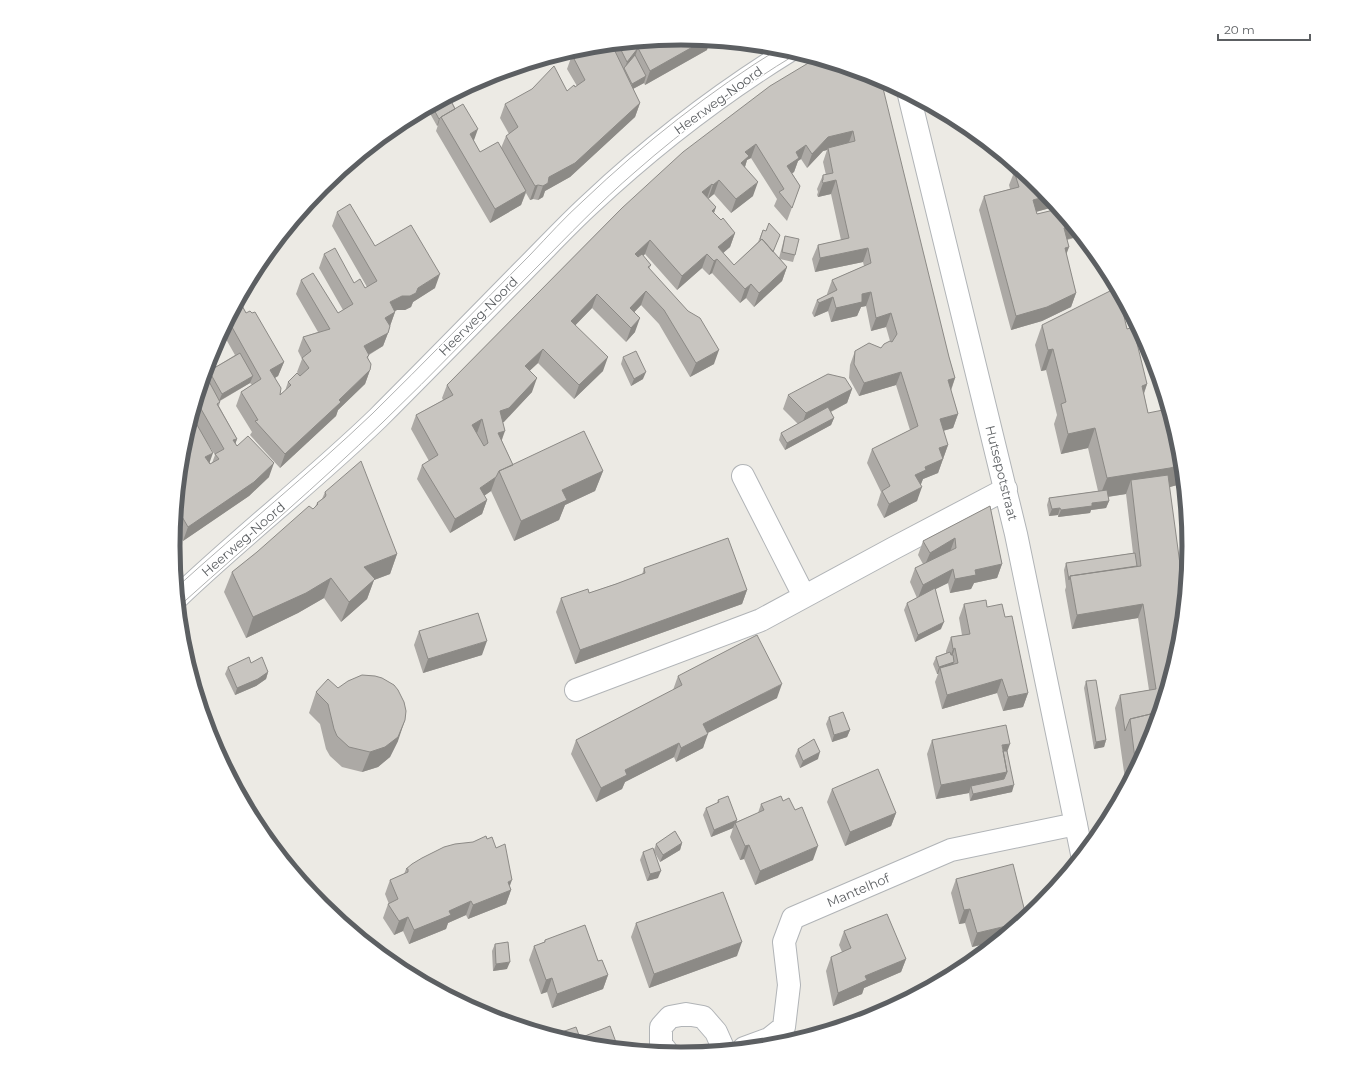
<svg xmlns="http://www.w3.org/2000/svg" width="1362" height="1092" viewBox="0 0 1362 1092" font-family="Montserrat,sans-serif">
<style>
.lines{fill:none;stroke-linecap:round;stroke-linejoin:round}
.minor-casing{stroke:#b1b4b7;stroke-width:24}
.minor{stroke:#fff;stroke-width:22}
.tram{stroke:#b1b2b2;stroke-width:1}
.wall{fill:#aca9a5;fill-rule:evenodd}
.shaded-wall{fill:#8c8a86}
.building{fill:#c8c5c0;stroke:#8c8a86;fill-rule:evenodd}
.labels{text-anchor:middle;stroke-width:3;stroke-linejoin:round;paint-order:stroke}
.street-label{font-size:13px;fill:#5c5f62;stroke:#fff}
.rim{fill:none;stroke:#5c5f62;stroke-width:5}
</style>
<rect width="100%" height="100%" fill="#eceae4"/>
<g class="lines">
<defs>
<path id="minor" d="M909 95 1016 534 1082 854
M743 476 804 596
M178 597C243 535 314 480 378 418 427 369 475 320 523 271 545 249 567 225 590 204 652 146 718 95 789 51
M576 690 761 620 894 548 1006 489
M744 1048 769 1039 784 1027 789 985 784 942 793 918 951 850 1076 824
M668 1053 661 1044V1027L670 1017 686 1014 703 1017 716 1032 724 1050"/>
</defs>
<use href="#minor" class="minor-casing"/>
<use href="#minor" class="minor"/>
<path class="tram" d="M177 587C241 529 309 474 372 414 425 362 477 308 530 255 548 236 565 217 584 200 644 143 710 91 780 48
M179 608 186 600C252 541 319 484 382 423 435 372 485 319 537 267 569 235 600 202 635 172 685 128 740 88 798 53"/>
</g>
<path class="wall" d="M681 38 707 50 645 85 644 83 633 89 640 103 635 117 570 177 545 191 543 197 538 200 533 199 530 200 526 193 521 205 490 223 436 131 438 125 437 126 427 108 449 97 480 152 501 148 506 136 509 134 500 118 505 104 567 91 577 86 567 69 572 55 588 47Z
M876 77 949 357 955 378 951 391 958 414 953 428 943 431 948 445 938 473 923 479 921 484H920L917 501 884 518 877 505 881 492 867 463 872 449 910 430 896 385 859 396 849 378 850 365 855 351 881 348 890 341 886 327 871 331 866 306 861 307 857 316 831 322 828 311 814 317 812 313 817 300 827 295V294L832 280 864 266 863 262 815 272 812 259 818 245 841 240 831 194 818 197 817 195 818 192 817 189 823 175H826L823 162 827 150 823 151 807 168 801 159 798 161 794 172 792 173 800 186 787 221 774 206 777 199 751 158 747 160 745 167 753 196 731 213 714 194 708 199 716 207 714 213 735 233 730 247 723 253 734 265 758 242 763 230 774 252 779 258 783 243 785 236 795 255 793 262 780 259 787 267 782 281 754 307 746 298 740 303 712 273 709 275 702 268 677 290 645 254 643 256 651 265 649 269 714 364 690 377 659 324 641 305 634 312 635 332 626 342 592 308 575 325 603 371 574 399 538 363 530 370 532 392 503 422 502 441 513 465 603 471 595 491 565 505 559 520 514 541 491 491 484 496 487 500 482 514 450 533 417 479 422 465 429 461 411 429 416 415 443 400 442 398 447 385 622 208Z
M1004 157 1040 187 1052 202 1050 208 1036 212 1037 214 1058 209 1081 236 1067 240 1069 247 1066 253 1076 293 1071 307 1042 321 1011 330 979 210 984 196 1010 189 1009 185 1013 175Z
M337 212 375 246 435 288 413 302 411 307 405 310H397L395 311V312L390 326 388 333 383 346 369 355 368 358 370 370 365 384 338 410 336 416 280 468 250 435 252 432 236 406 241 392 252 385 250 383 220 401V402L219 406 237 439 235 444 237 446 269 477 249 496 183 541 175 527 183 447 205 374 207 378 209 371 235 355 222 332 239 300 246 313 284 362 278 376 275 378 280 395 285 391 288 382 299 375 297 372 302 359 298 351 303 337 318 332 296 294 301 280 338 313 343 310 319 268 324 254 354 283 365 288 367 287 332 226ZM208 444 215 455 212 463 210 464Z
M1042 325 1127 329 1147 384 1144 394 1148 413 1181 484 1169 487 1184 594 1150 741 1126 786 1115 708 1120 695 1149 690 1138 618 1072 629 1065 590 1066 587 1064 570 1066 563 1133 553 1126 494 1108 497 1109 501 1106 508 1091 510 1090 513 1058 517V515L1049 516 1047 505 1049 498 1098 491 1088 448 1061 454 1054 424 1057 415 1046 370 1041 371 1035 345Z
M623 357 643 379 631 386 621 364Z
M852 389 847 403 831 412 834 418 831 425 785 450 779 440 781 433 798 424 783 409 788 395Z
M325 492 397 554 390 574 374 580 367 599 341 622 324 598 298 613 246 638 224 592 232 572 313 509 315 507 317 503 322 499Z
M990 506 1002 564 997 578 974 583 971 589 950 593 948 583 935 589 941 629 915 642 904 610 907 603 917 598 910 582 915 568 923 564 918 555 923 541Z
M644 568 747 590 742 604 575 664 556 612 561 598 589 593 642 575Z
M964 604 987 607 1005 617 1028 693 1023 707 1003 711 997 693 942 709 935 682 938 674H937L933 664 936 657 946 653V651L951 637 962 635 959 618Z
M419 631 482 655 423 673 414 645Z
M251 663 268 672 266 679 256 686 235 695 225 674 228 667Z
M678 676 777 698 707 733 703 748 676 762 674 757 625 782 622 789 596 802 571 754 576 740 673 690Z
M1086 681 1106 740 1104 747 1094 749 1084 688Z
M316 692 398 741 390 757 378 767 362 772 342 767 330 756 326 749 320 724 309 713Z
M829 717 850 730 847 737 832 742 826 724Z
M932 740 1007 751 1012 792 970 801 969 793 936 799 927 754Z
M798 749 818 759 800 768 795 756Z
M832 789 896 813 891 826 845 846 827 802Z
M718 800 737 820 736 822 758 813 761 804 783 801 813 860 755 885 744 859 740 860 730 837 733 828 711 837 703 815 706 808 717 803Z
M682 843 680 850 660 862 655 853 658 878 647 881 640 860 643 852 654 850 656 844Z
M406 869 510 887 511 890 506 904 468 919 466 915 448 923 446 929 409 944 403 931 394 935 383 918 388 904H389L385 894 390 880 404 874Z
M956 879 1026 916 997 941 972 947 965 923 959 924 951 893Z
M636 923 737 956 649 988 631 937Z
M844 931 906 959 901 972 864 988 862 994 833 1006 826 971 831 957 842 952 839 945Z
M545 940 598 961 608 975 603 989 552 1008 547 992 541 994 529 960 534 946 544 942Z
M495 944 507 969 493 971 492 951Z"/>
<path class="shaded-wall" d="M705 40 710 41 707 50 645 85 650 71Z
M638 48 633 62 624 68 622 76 627 62Z
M646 76 644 83 629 91 632 84Z
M640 103 635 117 570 177 545 191 543 197 538 200 543 186 549 177Z
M440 118 438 125 437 126 439 119Z
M478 129 473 143 470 134Z
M853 131 848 145 828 148 827 150 823 151 807 168 812 154 828 137Z
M756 144 751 158 747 160 744 170 736 177 745 152Z
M806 145 801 159 798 161 794 172 782 180 787 166 796 152Z
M1016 167 1021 171H1014L1013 175Z
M719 180 714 194 708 199 713 185Z
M836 180 831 194 818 197 823 183Z
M758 182 753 196 731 213 736 199Z
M712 184 707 198 702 192Z
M538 185 533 199 530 200 535 186Z
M526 191 521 205 490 223 495 209Z
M1048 196 1052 202 1050 208 1028 214 1033 200Z
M716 207 711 221 712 211Z
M1072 226 1081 236 1059 241 1064 228Z
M735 233 730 247 714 261 718 247Z
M650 240 645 254 630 268 635 254Z
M1069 247 1064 261 1065 248Z
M868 248 863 262 815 272 820 258Z
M707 254 702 268 677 290 682 276Z
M717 259 712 273 709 275 714 261Z
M787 267 782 281 754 307 759 293Z
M440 274 435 288 413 302 411 307 405 310H397L385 316 390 302 418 288Z
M751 284 746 298 740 303 745 289Z
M646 291 641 305 625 322 630 308Z
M871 292 866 306 861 307 857 316 831 322 836 308 862 294Z
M1076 293 1071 307 1042 321 1011 330 1016 316Z
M597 294 592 308 566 335 571 321Z
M833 297 828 311 814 317 819 303Z
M395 312 390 326 380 332 385 318Z
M891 313 886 327 871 331 876 318Z
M640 318 635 332 626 342 631 328Z
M388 333 383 346 359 360 364 346Z
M543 349 538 363 520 380 525 366Z
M1053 349 1046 370 1041 371 1048 350Z
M719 350 714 364 690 377 696 363Z
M608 357 603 371 574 399 579 385Z
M284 362 278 376 264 384 270 370Z
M370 370 365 384 338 410 336 416 280 468 285 454 339 400Z
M646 372 643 379 631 386 634 379Z
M901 372 896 385 859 396 864 383Z
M253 376 250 383 219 401 222 394Z
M537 378 532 392 504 422 495 424 500 411Z
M955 378 950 392 948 380Z
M1147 384 1140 404 1142 386Z
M852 389 847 403 801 427 806 413Z
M958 414 953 428 935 433 940 419Z
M834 418 831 425 785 450 787 443Z
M482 419 477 433 467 439 472 425Z
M1095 428 1088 448 1061 454 1068 434Z
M505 431 500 445 498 433Z
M237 439 232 453 233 440Z
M948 445 943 459 939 448Z
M213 453 208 467 205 457Z
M943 459 938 473 923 479 921 484 910 489 915 475 925 467Z
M274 463 269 477 249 496 183 541 188 527Z
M1181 465 1182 479 1181 484 1163 489 1131 480 1126 494 1099 498 1107 478Z
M603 471 595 491 565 505 559 520 514 541 521 521 562 490Z
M496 477 491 491 475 502 480 488Z
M922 487 917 501 884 518 889 504Z
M487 500 482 514 450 533 455 519Z
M1109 501 1106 508 1091 510 1090 513 1058 517 1061 510 1092 503Z
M1060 508 1058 515 1049 516 1052 509Z
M955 538 950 552 924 567 930 553Z
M397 554 390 574 374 580 367 599 341 622 349 602 364 567Z
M1002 564 997 578 974 583 971 589 950 593 955 579 975 570Z
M953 569 948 583 918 598 923 585Z
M331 578 324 598 298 613 246 638 253 617Z
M747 590 742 604 575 664 580 650Z
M1143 604 1138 618 1072 629 1077 615Z
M944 622 941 629 915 642 918 635Z
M487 641 482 655 423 673 428 659Z
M955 648 950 662 948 663 953 649Z
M954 662 951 669 940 668 938 674H937L939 667Z
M268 672 266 679 256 686 235 695 237 688Z
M1002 679 997 693 942 709 947 695Z
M782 684 777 698 698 738 703 724Z
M1028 693 1023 707 1003 711 1008 697Z
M405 720 398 741 390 757 378 767 362 772 370 752Z
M850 730 847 737 832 742 834 735Z
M708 734 703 748 676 762 681 748Z
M1106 740 1104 747 1094 749 1096 742Z
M679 743 674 757 625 782 622 789 596 802 601 788 625 770Z
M1010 744 1005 758 1002 745Z
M820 752 818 759 800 768 803 761Z
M1007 772 1002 786H971L969 793 936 799 941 785Z
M1014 785 1012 792 970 801 973 794Z
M896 813 891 826 845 846 850 832Z
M737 820 736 824 735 823 733 828 711 837 714 830Z
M682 843 680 850 660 862 663 855Z
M749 845 744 859 740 860 745 846Z
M818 846 813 860 755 885 760 871Z
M661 871 658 878 647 881 650 874Z
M512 880 508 891 511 890 506 904 468 919 473 905 508 882Z
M471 901 466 915 448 923 446 929 409 944 414 930 449 911Z
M970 909 965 923 959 924 964 910Z
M408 917 403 931 394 935 399 921Z
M1019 923 997 941 972 947 977 933Z
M742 942 737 956 649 988 654 974Z
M906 959 901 972 864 988 862 994 833 1006 838 993 865 976Z
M510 962 507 969 493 971 496 964Z
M608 975 603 989 552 1008 557 994Z
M552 978 547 992 541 994 546 980Z"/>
<path class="building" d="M681 38 705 40 650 71 638 48 627 62 618 44Z
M612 45 640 103 575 163 549 177 548 183 543 186 538 185 535 186 506 136 518 127 505 104 532 89 554 66 567 91 574 85 575 87 585 80 572 55 588 47Z
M635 55 646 76 632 84 624 68Z
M820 60 876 77 881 80 949 357 955 378 948 380 958 414 940 419 948 445 939 448 943 459 925 467 926 470 915 475 922 487 889 504 882 491 890 486 872 449 918 426 901 372 864 383 854 364 855 351 869 343 881 348 884 344 890 341 892 342 897 334 891 313 876 318 871 292 862 294V302L836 308 833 297 819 303 817 300 837 290 832 280 871 263 868 248 820 258 818 245 849 238 836 180 823 183 822 181 823 180V175L833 173 828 148 855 141 853 131 828 137 812 154 806 145 796 152 799 158 787 166 800 186 792 208 779 192 784 189 756 144 745 152 749 156 741 163 758 182 736 199 719 180 713 185 712 184 702 192 716 207 712 211 721 220 723 218 735 233 718 247 734 265 762 239 787 267 759 293 751 284 745 289 717 259 714 261 707 254 682 276 650 240 635 254 638 257 642 254 651 265 648 267 688 311 700 318 719 350 696 363 664 310 646 291 630 308 640 318 631 328 597 294 571 321 608 357 579 385 543 349 525 366 537 378 509 408 500 411 505 431 498 433 513 465 499 471 496 477 480 488 487 500 455 519 422 465 438 455 416 415 453 395 447 385 622 208 683 152 770 86 810 62ZM482 419 488 443 484 446 472 425Z
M449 97 455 109 441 117 439 119 432 106Z
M463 104 478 129 470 134 480 152 498 142 526 191 495 209 441 117Z
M1020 170 1040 187 1048 196 1033 200 1037 214 1058 209 1072 226 1064 228 1069 247 1065 248 1076 293 1047 307 1016 316 984 196 1019 187 1014 171Z
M350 204 375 246 411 225 440 274 418 288 416 293 410 296H402L390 302 395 312 385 318 390 326 388 333 364 346 369 355 367 357 371 364 370 370 339 400 341 402 285 454 255 421 258 420 241 392 261 379 228 320 239 300 246 313 250 311 252 313 255 312 284 362 270 370 281 388 280 395 291 385 288 382 297 373 300 376 309 368 302 358 311 351 303 337 330 329 301 280 313 273 338 313 353 304 324 254 335 248 354 283 360 279 365 288 377 281 337 212Z
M769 223 780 235 773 252 763 240 760 239 763 230 766 231Z
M785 236 799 239 795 255 782 252Z
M1116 288 1118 291 1127 329 1133 327 1147 384 1142 386 1148 413 1168 409 1179 447 1181 465 1170 468 1107 478 1095 428 1068 434 1061 404 1066 402 1053 349 1048 350 1042 325Z
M636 351 646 372 634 379 623 357Z
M240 353 253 376 222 394 209 371Z
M205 374 220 402 217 404 237 439 233 440 237 446 248 436 274 463 254 482 188 527 177 508 183 447 192 416 213 453 205 457 210 464 219 459 215 454 224 449 197 402Z
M828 374 845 378 852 389 806 413 788 395Z
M828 407 834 418 787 443 781 433Z
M584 431 603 471 562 490 567 500 521 521 499 471Z
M361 461 397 554 364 567 375 579 349 602 331 578 306 593 253 617 232 572 257 552 309 506 313 509 318 504 317 503 325 497 326 495 325 492Z
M1168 475 1184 594 1179 645 1159 712 1130 719 1125 731 1120 695 1156 689 1143 604 1077 615 1070 576 1141 566 1131 480Z
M1107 490 1109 501 1092 503V506L1061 510 1060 508 1052 509 1049 498Z
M990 506 1002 564 975 570 976 575 955 579 953 569 923 585 915 568 956 548 955 538 930 553 923 541Z
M728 538 747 590 580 650 561 598 588 589 589 593 616 584 645 573 644 568Z
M1135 553 1137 566 1070 576 1069 580 1066 563Z
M935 588 944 622 918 635 907 603Z
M986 600 987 607 1002 604 1005 617 1012 616 1028 693 1008 697 1002 679 947 695 940 668 958 663 955 648 953 649 951 637 970 634 964 604Z
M478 613 487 641 428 659 419 631Z
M757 635 782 684 703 724 708 734 681 748 679 743 625 770 627 775 601 788 576 740 682 685 678 676Z
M950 652 951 655H953L954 662 939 667 936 657Z
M249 657 251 663 262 657 268 672 258 679 237 688 228 667Z
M362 675 375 676 382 678 394 685 398 690 404 702 406 711 405 720 398 737 385 747 370 752 349 747 337 736 334 729 328 704 316 692 328 679 338 688 348 681Z
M1096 680 1106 740 1096 742 1086 681Z
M843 712 850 730 834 735 829 717Z
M1159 712 1150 741 1136 767 1130 719Z
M1006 725 1010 744 1002 745 1007 772 941 785 932 740Z
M814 739 820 752 803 761 798 749Z
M1003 751H1007L1014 785 973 794 971 786 1004 779 1007 772Z
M878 769 896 813 850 832 832 789Z
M728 796 737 820 714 830 706 808 719 802 718 800Z
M781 796 783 801 789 798 795 810 802 807 818 846 760 871 749 845 745 846 735 823 764 810 761 804Z
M675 831 682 843 663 855 656 844Z
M486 836 487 839 492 837 496 848 505 844 512 880 508 882 511 890 473 905 471 901 449 911 451 915 414 930 408 917 399 921 388 904 398 899 390 880 408 872V869H406L412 864 422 858 444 847 455 844 473 842Z
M653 848 661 871 650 874 643 852Z
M1013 864 1026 916 1019 923 977 933 970 909 964 910 956 879Z
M723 892 742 942 654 974 636 923Z
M887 914 906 959 865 976 867 980 838 993 831 957 851 948 844 931Z
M585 925 598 961 602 960 608 975 557 994 552 978 546 980 534 946 545 942V940Z
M508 942 510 962 496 964 495 944Z
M610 1026 617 1045 614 1046V1047L582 1044 561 1038 559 1033 576 1027 580 1038Z"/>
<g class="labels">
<g class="street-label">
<text transform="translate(718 100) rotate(-36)" y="5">Heerweg-Noord</text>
<text transform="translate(478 316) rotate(-45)" y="5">Heerweg-Noord</text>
<text transform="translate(1002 473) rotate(76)" y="5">Hutsepotstraat</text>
<text transform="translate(243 539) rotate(-41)" y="5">Heerweg-Noord</text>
<text transform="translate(858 890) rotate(-23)" y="5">Mantelhof</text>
</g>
</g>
<path d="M0 0H1362V1092H0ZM180 546a501 501 0 1 1 1002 0a501 501 0 1 1-1002 0Z" fill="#fff" fill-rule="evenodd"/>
<path class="rim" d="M180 546a501 501 0 1 1 1002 0a501 501 0 1 1-1002 0Z"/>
<path d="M1218 34v6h92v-6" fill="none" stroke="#5c5f62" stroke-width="2"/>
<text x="1224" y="34" font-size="12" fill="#5c5f62" stroke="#ffffff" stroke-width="3" paint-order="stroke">20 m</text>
</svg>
